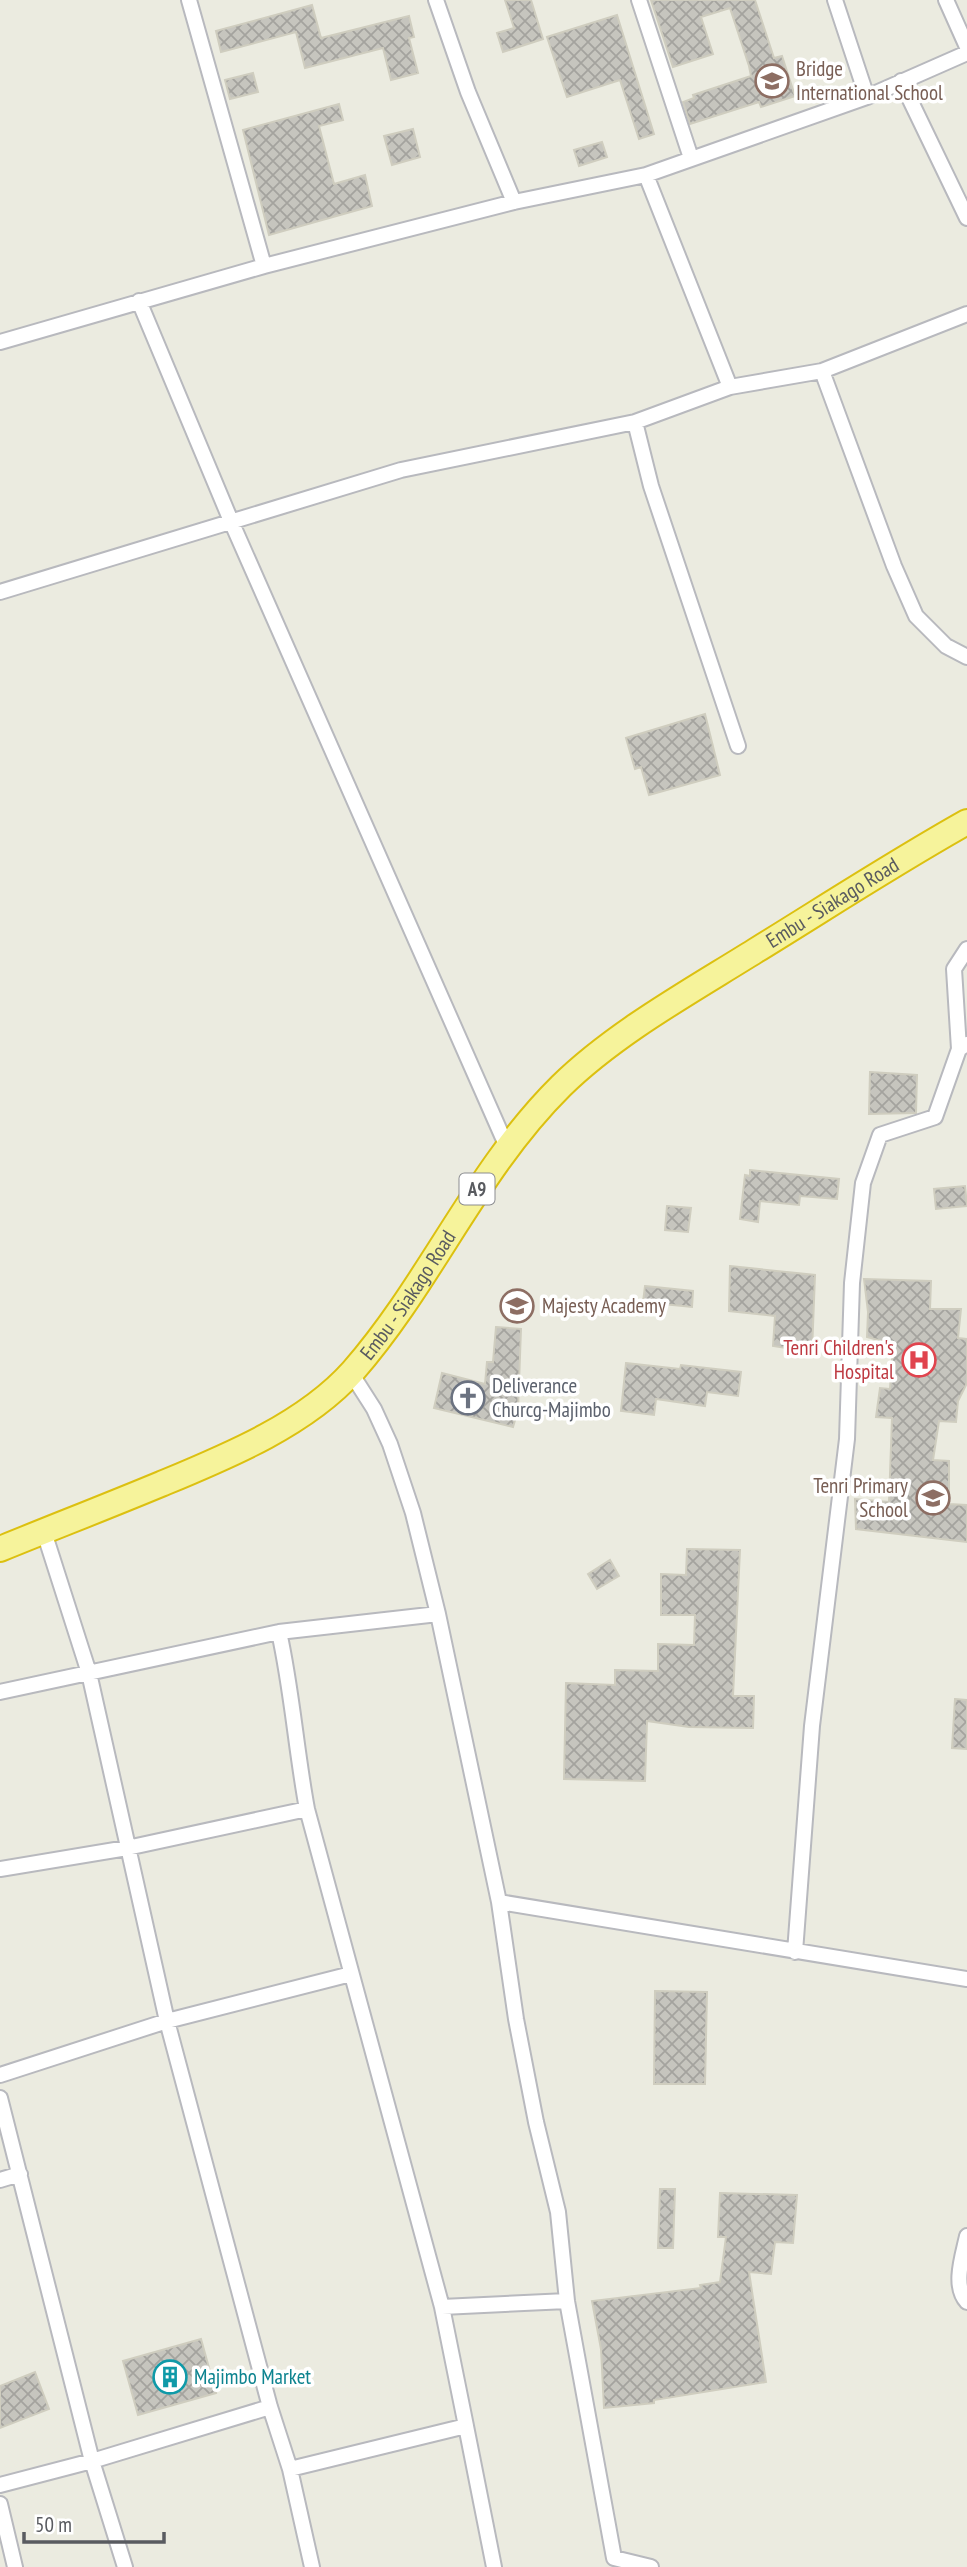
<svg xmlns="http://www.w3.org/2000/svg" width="967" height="2567" viewBox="0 0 967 2567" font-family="'PT Sans Narrow',sans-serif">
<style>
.building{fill:url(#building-cross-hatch);stroke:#cfcdbf;stroke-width:2}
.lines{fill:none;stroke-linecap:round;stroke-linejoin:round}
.minor-casing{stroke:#b8b9be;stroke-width:18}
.trunk-casing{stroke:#dcc010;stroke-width:28}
.minor{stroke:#fff;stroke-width:14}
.trunk{stroke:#f6f39b;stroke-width:24}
.labels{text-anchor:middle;stroke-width:7;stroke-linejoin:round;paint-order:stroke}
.shield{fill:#fff;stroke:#8b8c90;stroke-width:2}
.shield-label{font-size:19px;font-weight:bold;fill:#595b60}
.education-label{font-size:21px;fill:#785e54;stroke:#fff;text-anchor:start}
.street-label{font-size:21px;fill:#595b60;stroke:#fff}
.health-label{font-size:21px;fill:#be3a42;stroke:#fff;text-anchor:end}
.worship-label{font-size:21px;fill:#5b616d;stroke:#fff;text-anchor:start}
.culture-label{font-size:21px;fill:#0d838f;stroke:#fff;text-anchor:start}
</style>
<defs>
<pattern id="building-cross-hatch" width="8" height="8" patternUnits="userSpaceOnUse" patternTransform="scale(1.75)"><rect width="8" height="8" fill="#c6c5be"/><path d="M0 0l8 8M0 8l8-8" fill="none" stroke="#a4a39e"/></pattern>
</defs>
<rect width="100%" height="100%" fill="#ebebe0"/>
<path class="building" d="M505 0H531L543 39 503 52 497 33 514 28Z
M651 0H755L774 58 782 56 795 96 761 107 759 102 690 124 683 102 694 98 693 95 751 76 749 66 730 8 701 17 713 54 673 67Z
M312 5 321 38 409 16 414 37 409 38 418 73 391 80 383 48 305 68 296 32 221 52 216 31Z
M617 15 654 134 639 139 620 80 567 97 547 37Z
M253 73 258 92 230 99 225 80Z
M339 104 343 120 319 126 334 184 365 175 372 206 269 235 243 130Z
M413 129 420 157 392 165 384 136Z
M602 142 607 157 579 166 574 150Z
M705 714 720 775 649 795 641 767 635 769 626 738Z
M870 1072 917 1075 916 1113 869 1114Z
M750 1170 839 1179 837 1199 800 1196 799 1205 760 1201 758 1222 740 1219 745 1175 750 1176Z
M965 1186 967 1206 936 1209 934 1189Z
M667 1206 691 1208 688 1232 665 1230Z
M730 1266 815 1275 812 1352 773 1346 775 1316 729 1311Z
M864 1279 931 1281 930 1309H961L958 1338 967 1339V1383L958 1401 956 1422 939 1421 933 1460 949 1461V1504L967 1505V1542L856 1529 855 1499 889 1502 892 1418 876 1417 880 1388 890 1389 893 1344 867 1337 868 1312Z
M645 1286 693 1291 692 1307 643 1302Z
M496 1327 521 1329 518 1410 513 1427 434 1408 442 1373 485 1384 487 1362H493Z
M626 1363 680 1369 681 1365 741 1372 738 1396 707 1392 705 1406 656 1399 654 1415 621 1411Z
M687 1549 740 1550 733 1696H754L753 1728 689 1727 647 1721 645 1781 564 1779 566 1683 615 1685V1670L658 1671V1644L694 1645 695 1615H661V1574L686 1575Z
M610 1560 619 1576 597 1589 588 1574Z
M955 1699 967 1700V1749L952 1748Z
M655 1991 707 1992 705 2084H654Z
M660 2189H675L673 2248H658Z
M720 2193 797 2195 793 2243 775 2242 771 2274 749 2272 766 2382 654 2400V2403L604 2408 601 2349 592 2301 701 2288 700 2285 720 2282 726 2237H718Z
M201 2339 216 2393 138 2415 123 2361Z
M35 2372 49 2409 0 2428V2386Z"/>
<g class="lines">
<defs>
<path id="minor" d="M189 0 264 266
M436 0 468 92 514 202
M639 0 691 158
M835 0 867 97
M946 0 967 47
M901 81 967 218
M646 175 730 387
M139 301 231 521 507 1147
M0 342 264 266 514 202 646 175 867 97 967 53
M822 371 894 566 916 616 946 646 967 657
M635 422 651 486 738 746
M0 592 401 470 635 422 730 387 822 371 967 314
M959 1049 954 969 967 949
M351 1373 374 1409 390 1444 413 1513 438 1614 499 1902 516 2019 536 2122 558 2212 567 2301 614 2558 651 2567
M44 1532 89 1673 167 2021 270 2407 290 2469 466 2426 442 2307 307 1809C296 1750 292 1690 279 1632
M0 1692 279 1632 438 1614
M0 1869 127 1848 307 1809
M499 1902 967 1979
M795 1952 812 1726 847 1439 852 1283 863 1183 880 1135 935 1117 959 1049 967 1044
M0 2075 167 2021 351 1974
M0 2098 92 2461 125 2567
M0 2180 20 2174
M967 2236C963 2255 952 2286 967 2302
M442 2307 567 2301
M466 2426 494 2567
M290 2469 312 2567
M0 2485 92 2461 270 2407
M0 2504 15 2567"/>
<g id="trunk">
<path id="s1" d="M0 1549C54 1527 108 1506 161 1484 226 1457 305 1425 353 1371 431 1282 476 1170 561 1086 615 1033 691 991 755 951 825 908 894 863 967 822"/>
</g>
</defs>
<use href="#minor" class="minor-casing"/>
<use href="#trunk" class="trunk-casing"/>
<use href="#minor" class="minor"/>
<use href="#trunk" class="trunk"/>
</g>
<defs>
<symbol id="school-ring" viewBox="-11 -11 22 22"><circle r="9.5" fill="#fff" stroke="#8d6e63" stroke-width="1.5"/><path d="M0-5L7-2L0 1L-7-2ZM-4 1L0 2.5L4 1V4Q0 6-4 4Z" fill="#8d6e63"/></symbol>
<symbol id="hospital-ring" viewBox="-11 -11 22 22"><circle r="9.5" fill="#fff" stroke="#e0444e" stroke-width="1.5"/><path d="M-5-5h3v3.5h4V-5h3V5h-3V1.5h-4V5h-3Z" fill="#e0444e"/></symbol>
<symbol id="church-ring" viewBox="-11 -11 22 22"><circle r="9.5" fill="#fff" stroke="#6b7280" stroke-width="1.5"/><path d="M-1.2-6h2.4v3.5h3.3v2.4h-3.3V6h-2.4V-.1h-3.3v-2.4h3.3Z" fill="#6b7280"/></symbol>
<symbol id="building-ring" viewBox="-11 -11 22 22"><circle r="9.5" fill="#fff" stroke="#0f9aa8" stroke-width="1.5"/><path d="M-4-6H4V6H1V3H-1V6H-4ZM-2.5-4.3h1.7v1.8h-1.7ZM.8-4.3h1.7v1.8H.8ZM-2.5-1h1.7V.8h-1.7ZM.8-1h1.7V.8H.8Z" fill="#0f9aa8"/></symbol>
</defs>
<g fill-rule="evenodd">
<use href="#school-ring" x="753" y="62" width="38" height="38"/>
<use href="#school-ring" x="498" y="1287" width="38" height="38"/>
<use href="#hospital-ring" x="900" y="1341" width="38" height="38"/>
<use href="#church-ring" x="449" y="1379" width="38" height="38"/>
<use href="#school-ring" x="914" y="1479" width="38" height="38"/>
<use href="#building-ring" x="151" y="2358" width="38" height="38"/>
</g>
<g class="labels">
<rect class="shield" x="459.5" y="1173.5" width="35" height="31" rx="5"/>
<g class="shield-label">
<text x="477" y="1196">A9</text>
</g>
<g class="education-label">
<text x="796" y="76">Bridge<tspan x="796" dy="24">International School</tspan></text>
<text x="542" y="1313">Majesty Academy</text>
<text x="908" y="1493" text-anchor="end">Tenri Primary<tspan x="908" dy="24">School</tspan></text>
</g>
<g class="street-label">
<text dy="7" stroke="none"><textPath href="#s1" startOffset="1080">Embu - Siakago Road</textPath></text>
<text dy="7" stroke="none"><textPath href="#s1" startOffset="492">Embu - Siakago Road</textPath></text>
</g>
<g class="health-label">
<text x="894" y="1355">Tenri Children's<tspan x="894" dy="24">Hospital</tspan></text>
</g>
<g class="worship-label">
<text x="492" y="1393">Deliverance<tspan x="492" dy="24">Churcg-Majimbo</tspan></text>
</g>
<g class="culture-label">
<text x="194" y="2384">Majimbo Market</text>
</g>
</g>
<path d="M24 2532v10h140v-10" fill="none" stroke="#595b60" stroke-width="3.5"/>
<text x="35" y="2532" font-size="21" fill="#595b60" stroke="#ffffff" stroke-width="5" paint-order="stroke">50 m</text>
</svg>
